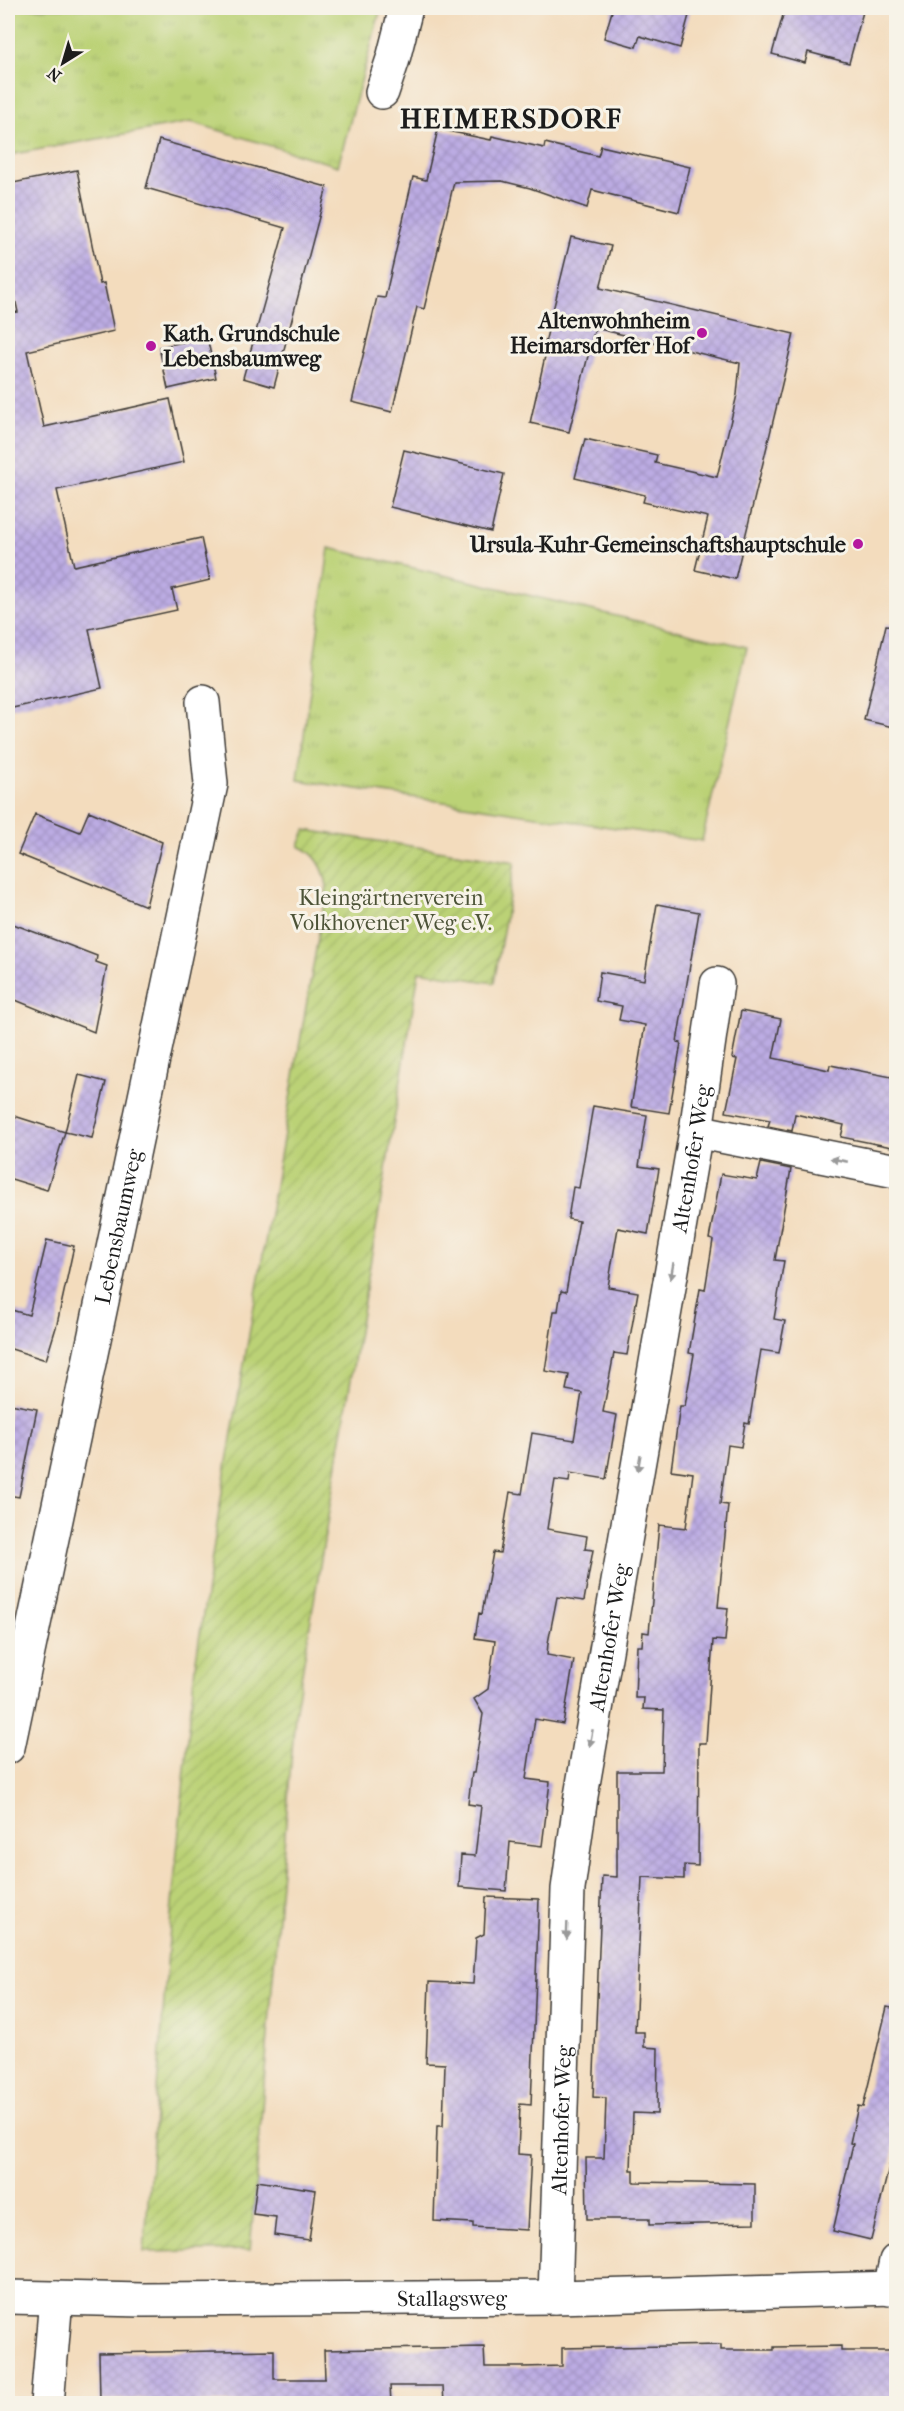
<svg xmlns="http://www.w3.org/2000/svg" width="904" height="2411" viewBox="0 0 904 2411" font-family="'IM FELL French Canon',serif">
<style>
.grass{fill:url(#grass-tufts);stroke:#6c7749;stroke-width:1.5}
.garden{fill:url(#garden-furrows);stroke:#6c7749;stroke-width:1.5}
.building{fill:url(#building-cross-hatch)}
.lines{fill:none;stroke-linecap:round;stroke-linejoin:round}
.street-casing{stroke:#3c3934;stroke-width:36}
.street{stroke:#fff;stroke-width:33}
.oneway{fill:#999}
.poi-dot{fill:#b5179e;stroke:#f7f3e8;stroke-width:2}
.labels{text-anchor:middle;stroke-width:6;stroke-linejoin:round;paint-order:stroke}
.poi-label{font-size:22px;font-weight:bold;fill:#1c1c1c;stroke:#f7f3e8;text-anchor:end}
.park-label{font-size:22px;fill:#4c5337;stroke:#f7f3e8}
.street-label{font-size:22px;fill:#1c1c1c;stroke:#f7f3e8}
.district-label{font-size:28px;font-weight:bold;letter-spacing:1.5px;fill:#1c1c1c;stroke:#f7f3e8}
</style>
<defs>
<pattern id="grass-tufts" width="24" height="20" patternUnits="userSpaceOnUse" patternTransform="scale(1.5)"><rect width="24" height="20" fill="#bbd276"/><path d="M3 7l-1-3M5 7V3M7 7l1-3M15 17l-1-3M17 17v-4M19 17l1-3" fill="none" stroke="#a0b466"/></pattern>
<pattern id="garden-furrows" width="10" height="10" patternUnits="userSpaceOnUse" patternTransform="scale(1.5)"><rect width="10" height="10" fill="#bbd276"/><path d="M-1 1l2-2M0 10L10 0M9 11l2-2" fill="none" stroke="#a0b466"/></pattern>
<pattern id="building-cross-hatch" width="8" height="8" patternUnits="userSpaceOnUse" patternTransform="scale(1.5)"><rect width="8" height="8" fill="#bcace3"/><path d="M0 0l8 8M0 8l8-8" fill="none" stroke="#a193c2"/></pattern>
</defs>
<rect width="100%" height="100%" fill="#f7f3e8"/>
<filter id="ink" filterUnits="userSpaceOnUse"><feTurbulence type="fractalNoise" baseFrequency=".0167" numOctaves="2"/><feDisplacementMap in="SourceGraphic" scale="12" xChannelSelector="R" yChannelSelector="G"/><feConvolveMatrix kernelMatrix="1 2 1 2 8 2 1 2 1" color-interpolation-filters="sRGB"/></filter>
<filter id="wash" filterUnits="userSpaceOnUse"><feTurbulence type="fractalNoise" baseFrequency=".008" numOctaves="4" result="noise"/><feDisplacementMap in="SourceGraphic" scale="24" xChannelSelector="R" yChannelSelector="G"/><feGaussianBlur stdDeviation="1.35" result="paint"/><feColorMatrix in="noise" values="0 0 0 0 0 0 0 0 0 0 0 0 0 0 0 0 0 1.4 0 .05"/><feComposite in="paint" operator="in"/></filter>
<g filter="url(#wash)">
<rect width="100%" height="100%" fill="#f3dcbd"/>
<path class="grass" d="M8 8H381L338 166 191 122 8 155Z
M329 548 747 647 702 841 298 780Z"/>
<path class="garden" d="M305 830 515 862 494 983 419 971 295 1715 250 2250 144 2252 171 1914 195 1666 225 1473 327 886C324 868 317 854 299 846Z"/>
<g id="blocks">
<path class="building" d="M613 8H691L680 48 640 36 636 47 604 38Z
M785 8H864L849 63 808 52 805 63 772 54Z
M438 129 491 140 492 136 544 148 545 143 598 156 601 146 690 167 679 212 592 190 587 208 530 188 502 181 454 182 424 309 417 307 392 412 352 402 377 297 385 298 413 177 426 180Z
M159 140 327 187 274 387 243 378 285 228 146 188Z
M77 170 100 284 104 283 114 331 27 351 44 427 170 399 184 462 57 490 74 566 201 538 210 580 172 589 177 610 89 629 102 688 8 709V313L18 312 8 267V184Z
M571 237 611 246 600 288 794 334 735 579 695 570 708 517 643 502 645 495 575 478 585 439 657 455 655 463 717 477 737 395 740 363 595 328 569 432 530 423 548 343H545Z
M207 337 216 378 168 389 159 347Z
M404 450 504 474 491 532 390 507Z
M886 625 897 626V728L864 720Z
M89 811 162 842 146 906 18 854 35 814 80 832Z
M657 904 699 912 677 1042 681 1043 669 1113 631 1107 645 1025 619 1020 622 1006 596 1001 600 972 644 980Z
M8 922 97 956 96 962 107 966 94 1032 8 997Z
M741 1011 781 1019 773 1058 829 1070 830 1065 897 1078V1148L841 1137 844 1125 795 1114 792 1131 768 1126 770 1120 726 1112 737 1059 732 1058Z
M79 1075 106 1082 92 1138 65 1132Z
M593 1106 647 1115 639 1166 659 1169 648 1234 618 1228 613 1257 608 1287 638 1292 627 1355 614 1353 603 1412 617 1415 606 1479 570 1473 569 1482 555 1480 547 1529 587 1536 585 1549 593 1550 584 1601 557 1597 548 1643 547 1655 574 1660 563 1724 535 1719 526 1779 550 1782 542 1846 510 1842 506 1891 459 1887 461 1855 475 1856 481 1806 468 1804 472 1773H474L483 1714 474 1699 488 1689 495 1641 475 1638 479 1613 482 1614 493 1552 500 1553 510 1492 522 1494 532 1433 574 1440 582 1393 566 1390 569 1375 545 1371 554 1311H558L561 1291 566 1292 579 1221 568 1219 573 1187 579 1188Z
M8 1114 65 1132 47 1190 8 1178Z
M761 1163 791 1169 775 1260 784 1261 774 1319 785 1321 779 1353 761 1350 749 1424 745 1423 741 1447 728 1445 720 1504 728 1505 718 1607 728 1608 725 1641 713 1640 706 1743H699L698 1866 684 1865V1879L642 1877 635 2032H644V2047L658 2048 657 2114 633 2113 631 2170H634V2182L755 2184V2223L649 2225V2219H587L586 2158H604L606 2098 593 2097 602 1876 617 1877V1771H662L664 1710 643 1709 644 1698H635L637 1646H642L643 1632 649 1633 659 1525 686 1528 693 1473 671 1470 680 1406H685L694 1354 689 1353 700 1289 705 1290 713 1240 709 1239 721 1174 757 1180Z
M47 1240 74 1246 57 1324 46 1360 8 1348V1309L29 1315Z
M10 1404 37 1409 19 1497 8 1495V1417Z
M486 1897 539 1899 531 2105 520 2104 518 2154 531 2155 527 2230 473 2227V2223L434 2221 437 2126H443L445 2064 426 2063 429 1982 473 1984 476 1938 484 1934Z
M887 2007 897 2009V2135L871 2240 833 2231 853 2144 850 2143 855 2120 858 2106 863 2107Z
M257 2181 316 2190 309 2240 274 2235 276 2217 253 2214Z
M721 2345V2350H774V2347L841 2346V2351H897V2403H820V2400H761V2403H444L443 2386H390L391 2403H148L147 2399 100 2400 99 2353 274 2350V2379H325L324 2350 484 2347 485 2367H523L562 2366V2348Z"/>
</g>
</g>
<g filter="url(#ink)">
<use href="#blocks" fill-opacity="0" stroke="#3c3934" stroke-width="1.5"/>
<g class="lines">
<defs>
<g id="street">
<path d="M382 92 393 59 406 8"/>
<path d="M696 1131 896 1171"/>
<path id="s1" d="M8 1747 211 784 203 702"/>
<path d="M890 2289 896 2261"/>
<path id="s2" d="M8 2297 143 2300 555 2297 896 2288"/>
<path id="s3" d="M555 2297 568 1889 581 1796 696 1131 717 984"/>
<path d="M47 2404 56 2298"/>
</g>
</defs>
<use href="#street" class="street-casing"/>
<use href="#street" class="street"/>
</g>
<defs><path id="oneway-solid" d="M-6-.8H1V-3.2L6.5 0L1 3.2V.8H-6Z" transform="scale(1.5)"/></defs>
<g class="oneway">
<use href="#oneway-solid" transform="translate(839 1160) rotate(-169)"/>
<use href="#oneway-solid" transform="translate(672 1271) rotate(100)"/>
<use href="#oneway-solid" transform="translate(639 1463) rotate(100)"/>
<use href="#oneway-solid" transform="translate(591 1738) rotate(101)"/>
<use href="#oneway-solid" transform="translate(567 1931) rotate(92)"/>
</g>
</g>
<g class="poi-dot">
<circle cx="702" cy="333" r="6"/>
<circle cx="151" cy="346" r="6"/>
<circle cx="858" cy="544" r="6"/>
</g>
<g class="labels">
<g class="poi-label">
<text x="690" y="328">Altenwohnheim<tspan x="690" dy="25">Heimarsdorfer Hof</tspan></text>
<text x="163" y="341" text-anchor="start">Kath. Grundschule<tspan x="163" dy="25">Lebensbaumweg</tspan></text>
<text x="846" y="552">Ursula-Kuhr-Gemeinschaftshauptschule</text>
</g>
<g class="park-label">
<text x="391" y="905">Kleingärtnerverein<tspan x="391" dy="25">Volkhovener Weg e.V.</tspan></text>
</g>
<g class="street-label">
<text dy="8" stroke="none"><textPath href="#s3" startOffset="1149">Altenhofer Weg</textPath></text>
<text dy="8" stroke="none"><textPath href="#s1" startOffset="532">Lebensbaumweg</textPath></text>
<text dy="8" stroke="none"><textPath href="#s3" startOffset="663">Altenhofer Weg</textPath></text>
<text dy="8" stroke="none"><textPath href="#s3" startOffset="177">Altenhofer Weg</textPath></text>
<text dy="8" stroke="none"><textPath href="#s2" startOffset="444">Stallagsweg</textPath></text>
</g>
<g class="district-label">
<text x="511" y="128">HEIMERSDORF</text>
</g>
</g>
<rect width="904" height="2411" fill="none" stroke="#f7f3e8" stroke-width="30"/>
<g transform="translate(63 63) rotate(217)" stroke="#f7f3e8" stroke-width="4.5" paint-order="stroke">
<path d="M0-4.5L10 22L0 15L-10 22Z" fill="#1c1c1c"/>
<text y="-9" font-size="16" font-weight="bold" text-anchor="middle" fill="#1c1c1c">N</text>
</g>
</svg>
